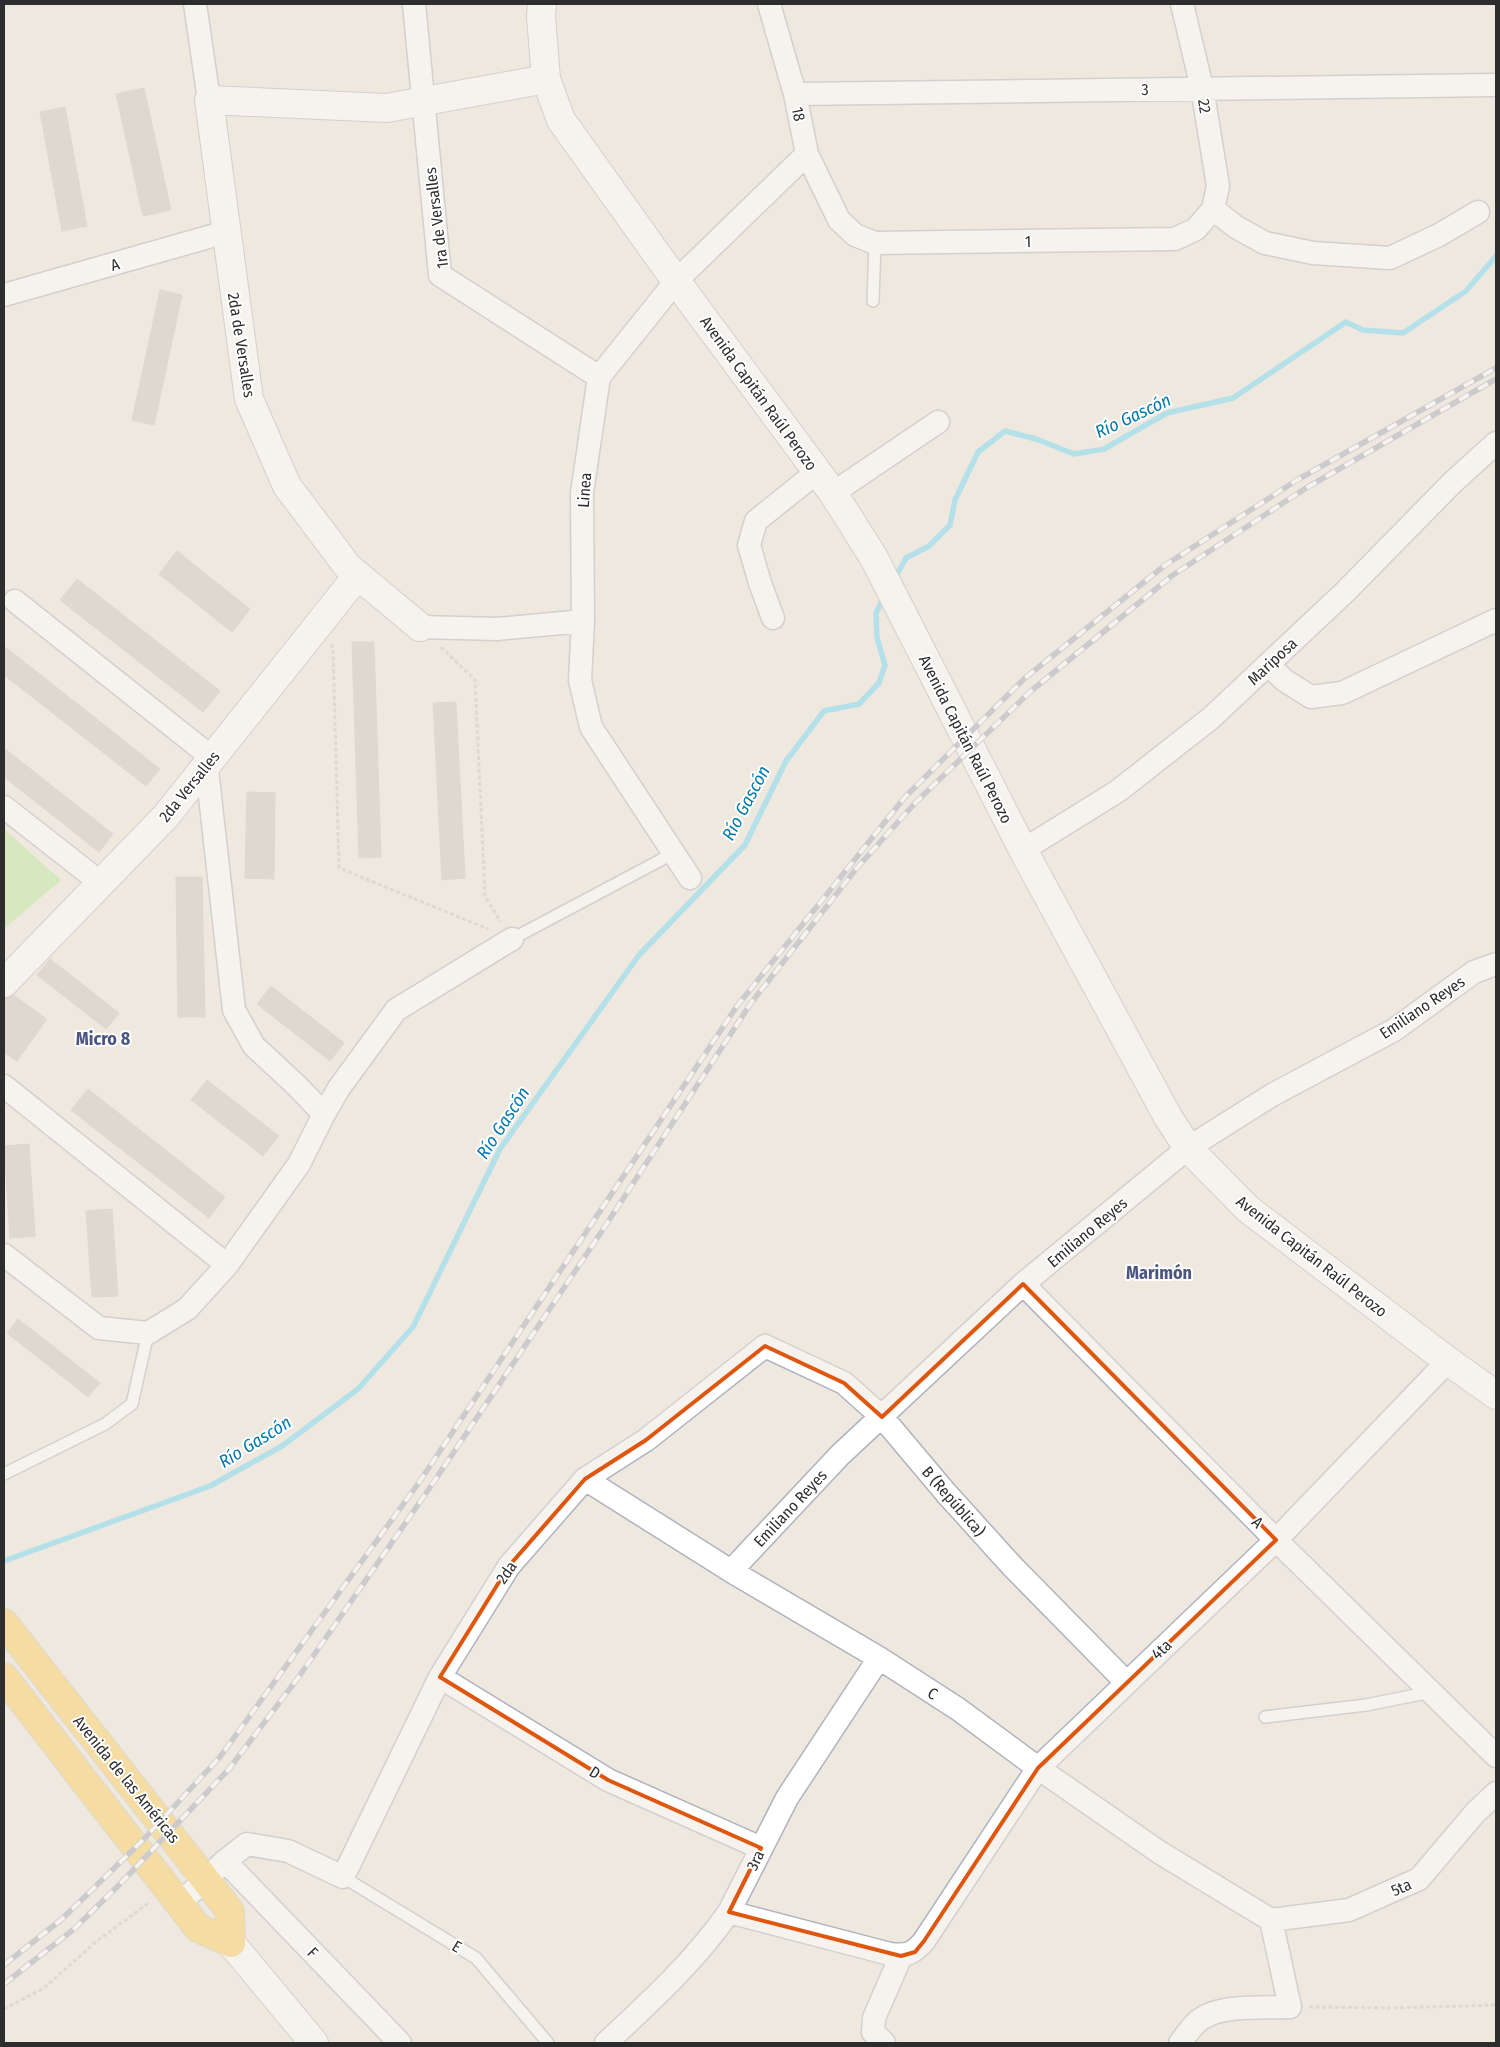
<svg xmlns="http://www.w3.org/2000/svg" width="1500" height="2047" viewBox="0 0 1500 2047" font-family="'Fira Sans Condensed',sans-serif">
<style>
.green{fill:#b8e999}
.lines{fill:none;stroke-linecap:round;stroke-linejoin:round}
.stream{stroke:#6dd8f7;stroke-width:5.5}
.building{fill:#cbc6be;stroke:#ccc4b8}
.service-casing{stroke:#afb3be;stroke-width:14}
.minor-casing{stroke:#afb3be;stroke-width:25}
.tertiary-casing{stroke:#afb3be;stroke-width:30}
.secondary-casing{stroke:#afb3be;stroke-width:30}
.primary-casing{stroke:#c8c8c8;stroke-width:30}
.path{stroke:#c8c8c8;stroke-width:3;stroke-dasharray:4 2.5;stroke-linecap:butt}
.service{stroke:#fff;stroke-width:11}
.minor{stroke:#fff;stroke-width:22}
.tertiary{stroke:#fff;stroke-width:28}
.secondary{stroke:#fff;stroke-width:28}
.primary{stroke:#face5a;stroke-width:28}
.rail-casing{stroke:#a1a6b9;stroke-width:5.5}
.rail{stroke:#fff;stroke-width:4;stroke-dasharray:11;stroke-linecap:butt}
.marked{fill:none;stroke:#df570e;stroke-width:4;stroke-linejoin:round}
.labels{text-anchor:middle;stroke-width:4;stroke-linejoin:round;paint-order:stroke}
.street-label{font-size:16px;fill:#2d2d2d;stroke:#fff}
.water-label{font-size:18px;font-style:italic;fill:#0478ab;stroke:#fff}
.neighbourhood-label{font-size:18px;font-weight:bold;fill:#4a5682;stroke:#fff}
</style>
<rect width="100%" height="100%" fill="#efe8df"/>
<path class="green" d="M4 829 61 880 4 929Z"/>
<g class="lines">
<path class="stream" d="M895 578 906 558 929 546 950 525 955 500 978 452 1005 431 1036 439 1074 454 1104 449 1167 413 1233 398 1346 322 1363 330 1403 333 1466 291 1496 256
M4 1561 210 1486 282 1446 358 1389 413 1327 500 1149 639 955 745 845 786 761 824 711 859 704 879 683 885 665 877 638 876 613 884 597"/>
</g>
<path class="building" d="M144 88 171 210 143 216 116 94Z
M65 107 87 226 62 231 40 112Z
M160 290 182 295 154 425 132 420Z
M177 551 250 609 232 632 159 574Z
M77 579 220 691 203 712 60 600Z
M352 642H374L381 857 359 858Z
M4 646 160 769 146 786 4 675Z
M456 702 465 878 442 880 433 703Z
M4 748 113 834 99 852 4 777Z
M247 792 275 793 274 879 245 878Z
M176 877H202L205 1017H178Z
M50 959 119 1013 106 1029 37 975Z
M271 986 344 1043 330 1061 257 1004Z
M13 995 47 1019 17 1061 4 1052V998Z
M207 1080 279 1136 263 1156 191 1100Z
M88 1089 225 1197 209 1218 71 1110Z
M29 1144 35 1236 10 1238 4 1146Z
M112 1209 118 1296 92 1297 86 1211Z
M18 1319 100 1383 88 1397 7 1333Z"/>
<g class="lines">
<defs>
<path id="service" d="M873 301 875 243
M512 939 674 853
M4 1474 105 1424 132 1404 148 1333
M1265 1717 1366 1705 1431 1692
M343 1877 476 1958 548 2043"/>
<path id="minor" d="M195 4 209 100
M414 4 440 275 599 377
M769 4 795 94 807 154 839 220 855 235 875 243 1175 239 1196 229 1213 209 1218 186 1202 88 1182 4
M795 94 1496 85
M1213 209 1236 227 1265 243 1313 253 1390 258 1439 235 1478 212
M4 295 226 232
M833 493 938 422
M773 618 760 583 749 545 756 521 817 472
M420 627 497 629 583 621
M1269 665 1284 680 1311 697 1342 693 1496 620
M4 807 101 883
M1023 850 1118 791 1211 718 1345 592 1453 482 1496 443
M690 878 591 727 580 680 583 621 582 493 599 377 676 281 807 154
M4 1086 227 1265
M324 1114 339 1088 396 1010 512 939
M4 1255 99 1328 148 1333 187 1309 227 1265 299 1164 324 1114 296 1085 254 1046 234 1010 205 752 15 601
M1023 1284 1276 1540 1496 1756
M585 1479 731 1571 879 1658 958 1709 1038 1768 1159 1852 1271 1920
M731 1571 840 1455 1023 1284 1188 1148 1272 1095 1394 1030 1474 972 1496 964
M440 1677 608 1780 761 1848
M225 1861 400 2043
M180 1903 225 1861 247 1844 288 1851 343 1877 440 1677 509 1566 585 1479 646 1440 765 1346 844 1383 882 1417 946 1493 1013 1567 1126 1682
M729 1912 890 1954C907 1956 913 1954 924 1941L1038 1768 1276 1540 1448 1361
M1271 1920 1349 1910 1419 1879 1475 1813 1496 1793
M606 2043C649 2003 695 1961 729 1912L787 1798 879 1658
M884 2043 873 2032 874 2018 901 1956
M1180 2043C1185 2037 1189 2030 1195 2024 1215 2003 1263 2008 1290 2007L1271 1920"/>
<path id="tertiary" d="M420 627 348 567 287 486 249 399 209 100 387 108 546 79
M4 983 166 816 358 575"/>
<path id="secondary" d="M542 4 541 17 546 79 561 120 676 281 833 493 874 558 1023 850 1168 1117 1188 1148 1248 1209 1448 1361 1496 1395
M231 1943 314 2043"/>
<path id="primary" d="M4 1623 230 1911 231 1943 198 1928 4 1677"/>
</defs>
<use href="#service" class="service-casing"/>
<use href="#minor" class="minor-casing"/>
<use href="#tertiary" class="tertiary-casing"/>
<use href="#secondary" class="secondary-casing"/>
<use href="#primary" class="primary-casing"/>
<path class="path" d="M331 644 333 649 339 868 488 929
M441 647 475 680 485 896 501 922
M1309 2007 1391 2008 1496 2005
M4 2009 44 1988 97 1941 150 1902"/>
<use href="#service" class="service"/>
<use href="#minor" class="minor"/>
<use href="#tertiary" class="tertiary"/>
<use href="#secondary" class="secondary"/>
<use href="#primary" class="primary"/>
<defs>
<path id="rail" d="M4 1965 62 1919 143 1840 220 1757 420 1481 737 1006 905 797 1025 678 1164 566 1297 480 1496 368
M4 1984 74 1929 119 1885 229 1769 298 1678 431 1486 600 1234 751 1003 856 869 915 803 1031 691 1173 575 1306 488 1496 379"/>
</defs>
<use href="#rail" class="rail-casing"/>
<use href="#rail" class="rail"/>
</g>
<path d="M0 0H1500V2047H0ZM1023 1284 1276 1540 1038 1768 924 1941 915 1952 901 1956 729 1912 761 1848 608 1780 440 1677 509 1566 585 1479 646 1440 765 1346 844 1383 882 1417Z" fill="#efe8df" fill-opacity=".55" fill-rule="evenodd"/>
<path class="marked" d="M1023 1284 1276 1540 1038 1768 924 1941 915 1952 901 1956 729 1912 761 1848 608 1780 440 1677 509 1566 585 1479 646 1440 765 1346 844 1383 882 1417Z"/>
<g class="labels">
<g class="street-label">
<text transform="translate(1145 89) rotate(-1)" y="6">3</text>
<text transform="translate(1205 106) rotate(81)" y="6">22</text>
<text transform="translate(799 114) rotate(79)" y="6">18</text>
<text transform="translate(436 218) rotate(-97)" y="6">1ra de Versalles</text>
<text transform="translate(1028 241) rotate(-1)" y="6">1</text>
<text transform="translate(115 264) rotate(-16)" y="6">A</text>
<text transform="translate(242 345) rotate(81)" y="6">2da de Versalles</text>
<text transform="translate(759 393) rotate(54)" y="6">Avenida Capitán Raúl Perozo</text>
<text transform="translate(584 490) rotate(-86)" y="6">Linea</text>
<text transform="translate(1272 661) rotate(-43)" y="6">Mariposa</text>
<text transform="translate(966 739) rotate(63)" y="6">Avenida Capitán Raúl Perozo</text>
<text transform="translate(189 786) rotate(-51)" y="6">2da Versalles</text>
<text transform="translate(1422 1007) rotate(-34)" y="6">Emiliano Reyes</text>
<text transform="translate(1087 1232) rotate(-40)" y="6">Emiliano Reyes</text>
<text transform="translate(1312 1256) rotate(38)" y="6">Avenida Capitán Raúl Perozo</text>
<text transform="translate(954 1501) rotate(49)" y="6">B (República)</text>
<text transform="translate(790 1508) rotate(-47)" y="6">Emiliano Reyes</text>
<text transform="translate(1258 1522) rotate(45)" y="6">A</text>
<text transform="translate(506 1572) rotate(-55)" y="6">2da</text>
<text transform="translate(1161 1649) rotate(-43)" y="6">4ta</text>
<text transform="translate(933 1693) rotate(33)" y="6">C</text>
<text transform="translate(595 1772) rotate(32)" y="6">D</text>
<text transform="translate(127 1779) rotate(51)" y="6">Avenida de las Américas</text>
<text transform="translate(755 1860) rotate(-64)" y="6">3ra</text>
<text transform="translate(1401 1887) rotate(-24)" y="6">5ta</text>
<text transform="translate(457 1946) rotate(31)" y="6">E</text>
<text transform="translate(313 1952) rotate(46)" y="6">F</text>
</g>
<g class="water-label">
<text transform="translate(1133 416) rotate(-25)" y="6">Río Gascón</text>
<text transform="translate(746 803) rotate(-62)" y="6">Río Gascón</text>
<text transform="translate(503 1123) rotate(-57)" y="6">Río Gascón</text>
<text transform="translate(255 1442) rotate(-32)" y="6">Río Gascón</text>
</g>
<g class="neighbourhood-label">
<text x="103" y="1045">Micro 8</text>
<text x="1159" y="1279">Marimón</text>
</g>
</g>
<rect width="1500" height="2047" fill="none" stroke="#2d2d2d" stroke-width="10"/>
</svg>
